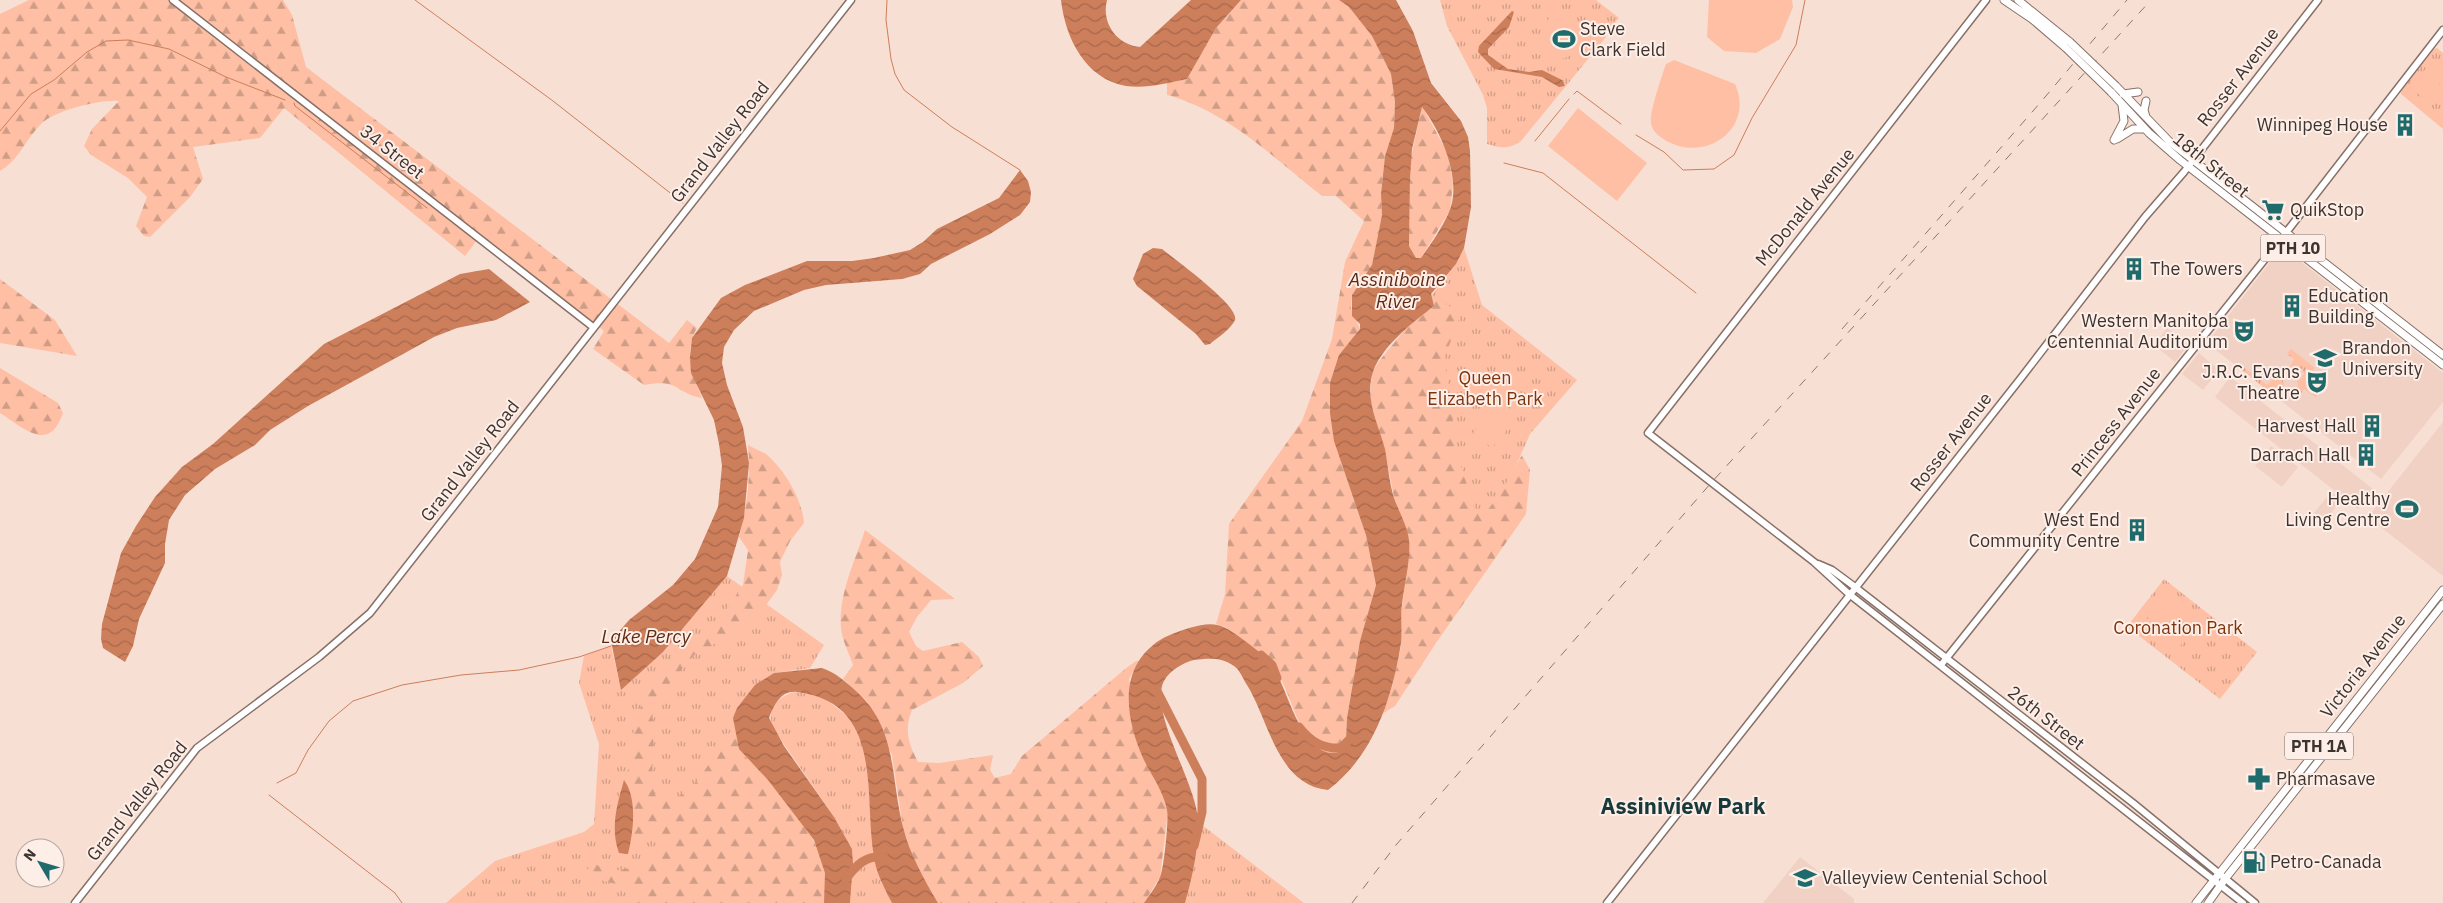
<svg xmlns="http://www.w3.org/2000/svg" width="2443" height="903" viewBox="0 0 2443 903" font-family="'IBM Plex Sans',sans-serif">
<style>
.built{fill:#f0d1c3}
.grass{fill:url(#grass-tufts)}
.forest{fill:url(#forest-firs)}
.pitch{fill:#febfa4}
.water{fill:url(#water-waves);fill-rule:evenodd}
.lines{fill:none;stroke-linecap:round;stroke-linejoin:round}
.stream{stroke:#cd7e5b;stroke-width:1}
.river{stroke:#cd7e5b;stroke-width:9}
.secondary-casing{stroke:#867067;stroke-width:9}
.primary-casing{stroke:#867067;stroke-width:9}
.secondary{stroke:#fff;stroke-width:6}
.primary{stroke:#fff;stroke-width:7}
.rail{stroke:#897a72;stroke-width:1;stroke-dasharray:9 9;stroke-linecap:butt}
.primary-bridge-casing{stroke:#867067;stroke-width:9;stroke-linecap:butt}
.primary-bridge{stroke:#fff;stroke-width:7}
.labels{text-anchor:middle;stroke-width:4;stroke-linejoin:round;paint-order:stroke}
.shield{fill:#feeee8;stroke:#776c66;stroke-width:1}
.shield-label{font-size:16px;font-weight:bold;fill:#3d342f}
.poi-label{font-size:18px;fill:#3d342f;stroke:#feeee8;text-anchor:start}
.street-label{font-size:18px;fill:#3d342f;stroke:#feeee8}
.park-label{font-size:18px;fill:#7d340d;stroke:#feeee8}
.water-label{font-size:19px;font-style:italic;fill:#5e2a11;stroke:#feeee8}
.district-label{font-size:22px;font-weight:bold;fill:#183a3a;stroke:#feeee8}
</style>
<defs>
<pattern id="grass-tufts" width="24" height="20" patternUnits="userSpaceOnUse" patternTransform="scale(1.25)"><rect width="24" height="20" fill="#febfa4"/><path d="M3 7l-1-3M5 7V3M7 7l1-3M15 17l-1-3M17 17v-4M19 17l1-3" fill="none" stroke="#cf9c86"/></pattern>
<pattern id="forest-firs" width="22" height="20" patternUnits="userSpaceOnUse" patternTransform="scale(1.25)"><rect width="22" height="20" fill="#febfa4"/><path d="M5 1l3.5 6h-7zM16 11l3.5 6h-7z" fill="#cf9c86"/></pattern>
<pattern id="water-waves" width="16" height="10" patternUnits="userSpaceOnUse" patternTransform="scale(1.25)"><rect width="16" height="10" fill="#cd7e5b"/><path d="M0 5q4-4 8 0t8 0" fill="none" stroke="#a8684c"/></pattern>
</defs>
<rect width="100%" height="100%" fill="#f8dfd4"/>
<path class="built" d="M2282 247 2443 373V402L2381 479 2207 343Z
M2167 328 2188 345 2175 362 2154 345Z
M2199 353 2219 370 2203 390 2182 374Z
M2230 377 2373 489 2358 509 2215 397Z
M2443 422V576L2368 517Z
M2271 446 2298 467 2282 487 2255 466Z
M2331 492 2341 500 2325 521 2314 513Z
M1800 857 1854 899V903H1763Z"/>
<path class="grass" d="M1440 0H1596L1619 18 1605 34 1606 37 1521 141C1508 150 1501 148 1487 144V108L1483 95 1447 26Z
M2437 48 2443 53V129L2401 94V91L2433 49Z
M1464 248 1482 305 1577 380 1530 434 1475 558 1403 332 1456 264Z
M2291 349 2315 368 2313 370 2314 375 2309 383 2312 388 2316 390 2317 398 2304 389 2296 400 2286 392V389L2298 387 2297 381 2304 374 2302 369 2298 368 2290 376 2283 373 2288 370 2294 359 2287 354Z
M2243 367 2267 385 2277 375 2282 377 2284 387 2267 390 2241 369Z
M727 576 824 645 810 668 774 673 755 685 824 903H446L495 861 584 832 594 824 599 744 579 683 584 656 611 646 621 689 663 652Z
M2164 579 2257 652 2220 699 2129 628V624Z
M794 692 817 695 827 700 848 717 857 728 866 752 874 858 892 903H850L853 863 852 849 834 817 773 728C766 709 776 698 794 692Z
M1198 822 1304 903H1185L1191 878Z"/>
<path class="forest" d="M29 0H283L292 15 306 67 669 343 687 320 697 328C684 350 692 376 702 398 675 393 679 378 644 385L593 349 604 331 588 318 480 236 465 256 284 108 260 138 193 147 203 179 190 197 150 237 144 236 136 226 147 197 128 178 91 155 84 146 92 129 119 101C100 99 54 111 41 124 26 139 19 160 0 171V14Z
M1241 0H1339L1349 7 1372 36 1391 74 1395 102 1394 128 1385 156 1381 194 1382 215 1372 266 1352 295 1351 308 1360 329 1355 335 1366 535 1376 585 1360 641 1347 718 1346 739 1339 752C1300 762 1293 690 1275 670 1260 654 1241 641 1225 627L1216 624 1225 594 1229 524 1302 421 1332 339 1345 262 1364 221 1336 196H1322C1274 158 1227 111 1167 95V83L1187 79 1216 28Z
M1422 106 1448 154 1453 184 1450 210 1421 258H1416L1409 246 1410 163Z
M0 279 55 320 77 356 0 343Z
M1431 294 1461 314 1445 356 1457 453 1476 514 1485 513 1498 497 1522 455 1530 470 1526 514 1436 643 1395 706 1382 714 1392 687 1401 647V618L1409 541 1394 497 1384 447 1379 435 1371 400V382L1373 371 1380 360 1403 332 1434 306Z
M0 368 58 403 63 413C49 454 24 428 0 413Z
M748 445C753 448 761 451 766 454 785 470 802 499 804 523L790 541 780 562 782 575 777 590 752 624 694 655 666 688 651 702 654 730 652 777 655 795 661 800C696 802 714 749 735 726 741 759 746 756 767 780 790 806 819 837 825 872 827 882 825 893 824 903H629L630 888 590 877 586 871 593 864C601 866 612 871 620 870 636 869 657 851 663 837L661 833 655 830 644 838 631 839 630 788 624 780 629 767 635 720 656 672 665 661 683 647 706 635 723 615 743 585 748 550 739 537C747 508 751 475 748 445Z
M865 530 955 599 931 600 917 617 909 632 916 646 923 651 962 642 979 657 983 666 963 683 912 710C904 730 908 743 918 762L939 763 993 755 990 770 995 778 1011 774 1022 756 1125 669 1136 661H1139L1129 679 1143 757 1160 788 1168 811 1160 877 1144 903H938L916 865 903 828 892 755 866 700 843 679 853 665C849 653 842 640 841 628 838 595 855 561 865 530Z"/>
<path class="pitch" d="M1709 0H1792L1793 7 1780 39 1756 53 1724 51 1707 37Z
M1556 11 1593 31C1579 58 1560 67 1533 50L1551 14Z
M1674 60 1735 84C1756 130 1702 166 1662 138 1656 134 1652 130 1651 123 1649 113 1662 76 1666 64Z
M2427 67 2442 80 2430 95 2428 94 2424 99 2411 88Z
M1578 108 1647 163 1617 201 1548 146Z
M1499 400 1518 416 1492 448 1473 433Z
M2170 591C2189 613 2193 628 2176 654L2145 629V622Z"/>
<path class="water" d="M1061 0H1107C1101 23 1117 45 1140 47L1191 0H1241L1216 28 1187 79C1168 83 1145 89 1126 86 1085 79 1065 37 1061 0Z
M1339 0H1396L1413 31 1431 83 1461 121 1468 137 1470 151 1471 207 1464 248 1456 264 1431 294 1434 306C1413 322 1381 347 1373 372 1364 398 1379 426 1385 449 1388 465 1389 482 1394 498 1399 512 1407 525 1409 540 1411 558 1404 586 1402 604 1400 619 1403 635 1400 649 1391 702 1372 757 1328 790 1277 785 1269 720 1247 685 1243 679 1240 670 1234 666 1222 657 1208 658 1194 660 1184 662 1169 671 1164 681 1148 711 1197 784 1198 821 1199 848 1192 878 1185 903H1144C1149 895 1157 886 1160 877 1164 869 1169 818 1167 810 1163 790 1151 775 1143 758 1127 722 1118 674 1152 646 1163 636 1175 633 1189 628 1213 621 1221 623 1241 638 1254 648 1268 657 1276 672 1289 695 1304 761 1339 752L1346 739 1347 718 1360 641 1376 585 1366 535 1334 441 1330 413V383L1339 355 1360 329V324L1352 316V295L1372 265 1382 215 1381 194 1385 156 1394 128 1395 102 1391 74 1372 36 1349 7ZM1422 107C1441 131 1463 181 1449 212 1442 228 1431 244 1421 258H1416L1409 246 1410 178 1412 149Z
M1512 11 1514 12 1509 27 1488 49V55L1508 69 1529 72 1542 70 1562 80 1565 86 1559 87 1542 77 1494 69 1478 52 1479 46Z
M1020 170 1028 181 1031 192 1030 202 1020 215 990 234 931 264 920 274 902 279 826 285 804 290 754 311 734 330 724 347 722 363 727 385 743 427 749 463 744 518 727 576 663 652 621 690 611 641 629 620 673 585 695 559 718 507 722 466 719 444 714 420 691 373 690 357 692 338 721 298 745 285 807 261H852L874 258 910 250 923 242 937 229 999 198Z
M1153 248 1162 249C1174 259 1240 306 1235 320 1231 329 1217 338 1210 344L1205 345 1196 334 1137 286 1133 279 1143 254Z
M489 269 530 302 496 320 457 328 434 337 308 406 270 430 255 445 215 469 185 495 169 520 165 544V563L139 619 133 646 125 662 103 648 101 639 102 624 121 553 136 526 155 497 182 467 213 444 324 344 460 274Z
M822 668C836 673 845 681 856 691 898 729 890 777 903 827 910 855 924 879 938 903H892C885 889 876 873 874 857 863 794 885 703 797 692 781 690 774 705 769 718L784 746 834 817 852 849 853 863 850 903H824L825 873 814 840 768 780 739 749 733 718 737 708 755 685 774 673Z
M624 780C638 799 633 833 628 854L619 853C610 828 617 805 624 780Z"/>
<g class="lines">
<path class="stream" d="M415 0 553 101 683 203
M887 0 886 20 891 59 895 74 904 90 952 127 1020 170
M1574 94 1577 91 1621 124
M294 103 295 106 427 208
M0 131 31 94 54 80 87 52 106 41 128 40 169 49 226 77 285 100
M1636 135 1664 152 1683 170 1714 169 1734 155 1752 118 1796 45 1805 0
M1535 141 1569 99
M1504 163 1543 173 1696 293
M277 783 296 773 308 750 329 721 353 701 402 685 461 675 519 670 579 657 611 646
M269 795 395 893 402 903"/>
<path class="river" d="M1261 655 1272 665 1277 678
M1156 689 1202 779V812L1194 846
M1299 727C1310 741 1322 749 1341 748L1349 740
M846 879C856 865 866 855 884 857"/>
<defs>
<path id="secondary" d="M173 0 593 327
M1986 0 1648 433 1814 562 1849 594 2243 903
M1818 564 1832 570 1855 587 2133 803 2255 903
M1941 665 2281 239 2443 30
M75 903 197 748 319 657 370 613 851 0
M1607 903 2021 378 2145 217 2184 172 2318 0"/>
<path id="primary" d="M2004 0 2032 19 2066 48
M2018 0 2070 42
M2116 86 2170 142 2443 355
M2111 92 2149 133 2180 160 2443 365
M2123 94 2138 92
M2146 117 2144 110 2146 101
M2117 139 2133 129H2145
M2114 140 2124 121 2122 105
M2196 903 2443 590
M2208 903 2225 879 2443 604"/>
</defs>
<use href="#secondary" class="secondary-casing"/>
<use href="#primary" class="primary-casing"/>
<use href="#secondary" class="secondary"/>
<use href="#primary" class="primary"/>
<path class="rail" d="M1842 329 2040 103 2127 0
M1352 903 1396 845 1711 483 2151 0"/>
<defs>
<path id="primary-bridge" d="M2070 42 2116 86
M2066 48 2111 92"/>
</defs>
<use href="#primary-bridge" class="primary-bridge-casing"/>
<use href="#primary-bridge" class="primary-bridge"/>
</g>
<defs>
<symbol id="stadium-bare" viewBox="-9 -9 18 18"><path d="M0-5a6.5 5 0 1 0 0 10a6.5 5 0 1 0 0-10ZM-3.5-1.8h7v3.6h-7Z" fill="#1f6b6b" stroke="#feeee8" stroke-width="2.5" paint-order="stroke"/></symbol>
<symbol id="building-bare" viewBox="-9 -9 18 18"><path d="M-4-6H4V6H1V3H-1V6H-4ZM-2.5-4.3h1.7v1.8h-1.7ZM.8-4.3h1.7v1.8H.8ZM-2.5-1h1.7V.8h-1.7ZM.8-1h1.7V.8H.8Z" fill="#1f6b6b" stroke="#feeee8" stroke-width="2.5" paint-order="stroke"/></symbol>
<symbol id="supermarket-bare" viewBox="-9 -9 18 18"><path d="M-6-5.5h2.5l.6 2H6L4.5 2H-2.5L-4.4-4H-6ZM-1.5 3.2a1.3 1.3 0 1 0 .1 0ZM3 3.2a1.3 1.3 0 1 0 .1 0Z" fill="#1f6b6b" stroke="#feeee8" stroke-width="2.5" paint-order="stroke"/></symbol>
<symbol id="theatre-bare" viewBox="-9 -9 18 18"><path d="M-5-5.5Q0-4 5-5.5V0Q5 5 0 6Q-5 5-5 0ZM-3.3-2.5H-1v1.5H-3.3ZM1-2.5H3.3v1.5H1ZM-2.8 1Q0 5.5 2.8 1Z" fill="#1f6b6b" stroke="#feeee8" stroke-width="2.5" paint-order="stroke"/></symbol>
<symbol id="university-bare" viewBox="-9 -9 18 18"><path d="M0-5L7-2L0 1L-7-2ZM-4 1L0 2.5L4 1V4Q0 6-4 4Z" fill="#1f6b6b" stroke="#feeee8" stroke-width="2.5" paint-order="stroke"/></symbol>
<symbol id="pharmacy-bare" viewBox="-9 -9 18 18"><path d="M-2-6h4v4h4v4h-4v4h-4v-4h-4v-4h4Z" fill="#1f6b6b" stroke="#feeee8" stroke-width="2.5" paint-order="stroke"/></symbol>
<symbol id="fuel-bare" viewBox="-9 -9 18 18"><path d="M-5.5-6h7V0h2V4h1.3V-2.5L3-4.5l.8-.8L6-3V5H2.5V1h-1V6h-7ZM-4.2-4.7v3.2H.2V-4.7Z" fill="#1f6b6b" stroke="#feeee8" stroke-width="2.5" paint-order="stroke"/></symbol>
<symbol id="school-bare" viewBox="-9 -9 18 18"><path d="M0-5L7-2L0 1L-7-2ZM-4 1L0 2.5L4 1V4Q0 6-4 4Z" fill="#1f6b6b" stroke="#feeee8" stroke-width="2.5" paint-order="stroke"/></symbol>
</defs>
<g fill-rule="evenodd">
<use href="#stadium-bare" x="1548" y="23" width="32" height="32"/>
<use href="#building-bare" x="2389" y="109" width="32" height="32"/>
<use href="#supermarket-bare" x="2257" y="194" width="32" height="32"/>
<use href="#building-bare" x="2118" y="253" width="32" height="32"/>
<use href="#building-bare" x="2276" y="290" width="32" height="32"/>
<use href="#theatre-bare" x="2228" y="315" width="32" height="32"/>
<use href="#university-bare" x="2309" y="342" width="32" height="32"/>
<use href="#theatre-bare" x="2301" y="366" width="32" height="32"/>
<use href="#building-bare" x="2356" y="410" width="32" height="32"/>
<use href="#building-bare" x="2350" y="439" width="32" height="32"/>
<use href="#stadium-bare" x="2391" y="493" width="32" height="32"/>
<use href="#building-bare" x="2121" y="514" width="32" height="32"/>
<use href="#pharmacy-bare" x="2243" y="763" width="32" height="32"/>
<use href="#fuel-bare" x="2238" y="846" width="32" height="32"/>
<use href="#school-bare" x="1789" y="862" width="32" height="32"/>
</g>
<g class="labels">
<g class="shield">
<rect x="2260.5" y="234.5" width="65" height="27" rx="4"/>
<rect x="2285" y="732.5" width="68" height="27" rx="4"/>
</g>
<g class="shield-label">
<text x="2293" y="254">PTH 10</text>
<text x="2319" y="752">PTH 1A</text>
</g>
<g class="poi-label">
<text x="1580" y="35">Steve<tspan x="1580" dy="21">Clark Field</tspan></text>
<text x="2388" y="131" text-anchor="end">Winnipeg House</text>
<text x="2290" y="216">QuikStop</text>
<text x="2150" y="275">The Towers</text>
<text x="2308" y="302">Education<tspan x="2308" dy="21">Building</tspan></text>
<text x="2228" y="327" text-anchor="end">Western Manitoba<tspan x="2228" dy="21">Centennial Auditorium</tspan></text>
<text x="2342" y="354">Brandon<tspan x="2342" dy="21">University</tspan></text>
<text x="2300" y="378" text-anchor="end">J.R.C. Evans<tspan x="2300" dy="21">Theatre</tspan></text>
<text x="2356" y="432" text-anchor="end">Harvest Hall</text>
<text x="2350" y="461" text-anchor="end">Darrach Hall</text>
<text x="2390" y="505" text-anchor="end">Healthy<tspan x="2390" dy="21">Living Centre</tspan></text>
<text x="2120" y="526" text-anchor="end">West End<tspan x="2120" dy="21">Community Centre</tspan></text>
<text x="2276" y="785">Pharmasave</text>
<text x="2270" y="868">Petro-Canada</text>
<text x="1822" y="884">Valleyview Centenial School</text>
</g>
<g class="street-label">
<text transform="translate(2238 77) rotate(-52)" y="6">Rosser Avenue</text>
<text transform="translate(720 142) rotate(-52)" y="6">Grand Valley Road</text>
<text transform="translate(392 152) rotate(38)" y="6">34 Street</text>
<text transform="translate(2211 165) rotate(39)" y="6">18th Street</text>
<text transform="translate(1805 207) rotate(-51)" y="6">McDonald Avenue</text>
<text transform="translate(2116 422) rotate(-52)" y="6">Princess Avenue</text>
<text transform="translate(1951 442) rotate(-52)" y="6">Rosser Avenue</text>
<text transform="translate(470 461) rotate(-52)" y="6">Grand Valley Road</text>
<text transform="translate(2363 666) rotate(-52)" y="6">Victoria Avenue</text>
<text transform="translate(2046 718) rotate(38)" y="6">26th Street</text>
<text transform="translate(137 801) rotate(-51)" y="6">Grand Valley Road</text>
</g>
<g class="park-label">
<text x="1485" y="384">Queen<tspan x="1485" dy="21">Elizabeth Park</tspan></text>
<text x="2178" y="634">Coronation Park</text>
</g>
<g class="water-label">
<text x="1397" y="286">Assiniboine<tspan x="1397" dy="22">River</tspan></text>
<text x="646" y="643">Lake Percy</text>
</g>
<g class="district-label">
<text x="1683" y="814">Assiniview Park</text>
</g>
</g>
<g transform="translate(40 863) rotate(308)"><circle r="24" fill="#feeee8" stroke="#b1a49e"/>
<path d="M0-4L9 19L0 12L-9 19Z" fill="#1f6b6b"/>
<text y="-8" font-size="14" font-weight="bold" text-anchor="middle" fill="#3d342f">N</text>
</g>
</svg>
